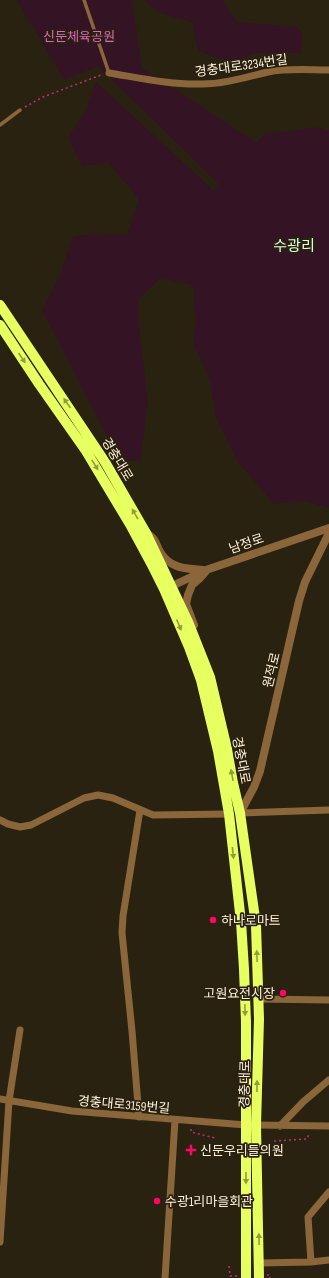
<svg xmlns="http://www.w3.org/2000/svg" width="329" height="1278" viewBox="0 0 329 1278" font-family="'Sofia Sans Condensed','Noto Sans KR',sans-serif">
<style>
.green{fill:#341324}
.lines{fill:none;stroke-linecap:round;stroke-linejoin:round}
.path{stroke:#be2e7c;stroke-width:1.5;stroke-dasharray:2 3;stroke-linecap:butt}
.service{stroke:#8a663a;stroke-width:3.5}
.minor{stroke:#8a663a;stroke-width:7}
.tertiary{stroke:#8a663a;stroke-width:8}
.primary{stroke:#e8ff60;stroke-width:10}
.oneway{fill:#929c3c}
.poi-dot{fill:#ff0564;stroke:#2a2210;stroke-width:1.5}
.labels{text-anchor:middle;stroke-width:3.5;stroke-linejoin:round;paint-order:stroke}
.park-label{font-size:13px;fill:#e361c0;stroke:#2a2210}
.street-label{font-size:13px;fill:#fff1d9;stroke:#2a2210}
.poi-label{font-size:13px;fill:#fff1d9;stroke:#2a2210;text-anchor:start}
.quarter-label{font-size:15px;fill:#dfffdb;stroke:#2a2210}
</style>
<rect width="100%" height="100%" fill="#2a2210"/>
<path class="green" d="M17 0H132L142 68 257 143 264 134 320 127 329 131V508L305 501 274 504 238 462 215 415 210 380 193 342 196 321 193 285 161 278 139 298V326L148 402 140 461H124L106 434 42 310 60 276 72 237 92 234 127 235 139 199 109 163 82 166 68 138 85 112 96 82 213 190 219 184 98 66 64 80Z
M144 0H222L237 22 296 27 302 32 301 53H256L235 61 216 58 198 50 192 22 162 14Z"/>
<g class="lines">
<path class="path" d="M25 107 43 97 101 75
M191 1129V1132L215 1138
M274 1141 307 1139 309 1134
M229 1266 230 1276H237
M267 1275H270V1278"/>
<path class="service" d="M84 0 109 73
M0 125 20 110"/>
<path class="minor" d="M109 73C140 78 171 85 202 84 225 84 246 77 268 72 288 68 309 70 329 70
M240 813 329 810
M0 820 8 824 20 827 31 825 84 798 98 795 113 798 153 815 229 814
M258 999 329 1000
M0 1099 72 1111 246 1125
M139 1117 132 1031 122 933 123 916 140 810
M256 1125 329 1126
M280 1126 303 1102 329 1080
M0 1242 9 1101 20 1030
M311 1262 308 1217 329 1192
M259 1263 311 1262 329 1260
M165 1278 175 1120"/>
<path class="tertiary" d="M146 533C155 538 155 541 159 550 168 568 185 569 203 570
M172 586 206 570 329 528
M194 625 186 604 188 595 192 585 199 579 206 571
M240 813 254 787 260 771 299 601 305 582 329 533"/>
<path class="primary" d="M0 305 105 462 146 533 189 624 210 677 227 749 233 783 240 813 256 925 259 1019 256 1125 259 1278
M0 325 39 384 86 451 131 526 151 563 164 589 189 647 201 680 218 751 229 814 241 922 244 969 246 1022V1278"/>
</g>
<defs><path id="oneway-solid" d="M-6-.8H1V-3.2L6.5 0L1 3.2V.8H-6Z"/></defs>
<g class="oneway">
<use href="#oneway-solid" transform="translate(22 358) rotate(56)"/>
<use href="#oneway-solid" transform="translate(67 403) rotate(-125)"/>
<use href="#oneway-solid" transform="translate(95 465) rotate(58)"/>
<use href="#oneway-solid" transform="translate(135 514) rotate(-120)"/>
<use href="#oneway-solid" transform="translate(179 625) rotate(67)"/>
<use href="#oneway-solid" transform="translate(232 775) rotate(-100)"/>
<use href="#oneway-solid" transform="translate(233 853) rotate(84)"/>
<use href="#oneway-solid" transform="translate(257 956) rotate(-92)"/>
<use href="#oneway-solid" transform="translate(245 1010) rotate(89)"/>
<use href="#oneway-solid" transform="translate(257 1086) rotate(-89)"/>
<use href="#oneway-solid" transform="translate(246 1178) rotate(90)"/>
<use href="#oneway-solid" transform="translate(259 1239) rotate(-91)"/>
</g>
<g class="poi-dot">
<circle cx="213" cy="920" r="4"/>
<circle cx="283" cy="993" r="4"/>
<path d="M189 1144h4v4h4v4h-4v4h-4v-4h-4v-4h4z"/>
<circle cx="157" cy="1201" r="4"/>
</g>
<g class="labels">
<g class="park-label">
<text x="79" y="41">신둔체육공원</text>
</g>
<g class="street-label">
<text transform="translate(241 65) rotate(-8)" y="5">경충대로3234번길</text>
<text transform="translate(118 459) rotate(59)" y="5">경충대로</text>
<text transform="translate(246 543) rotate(-19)" y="5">남정로</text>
<text transform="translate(271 670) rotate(-77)" y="5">원적로</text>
<text transform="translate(242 760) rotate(79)" y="5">경충대로</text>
<text transform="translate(244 1084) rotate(-89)" y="5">경충대로</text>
<text transform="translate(124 1104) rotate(5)" y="5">경충대로3159번길</text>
</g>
<g class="poi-label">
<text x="221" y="925">하나로마트</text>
<text x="275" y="998" text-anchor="end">고원요전시장</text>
<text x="200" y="1155">신둔우리들의원</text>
<text x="165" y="1206">수광1리마을회관</text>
</g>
<g class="quarter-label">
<text x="294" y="251">수광리</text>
</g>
</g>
</svg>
